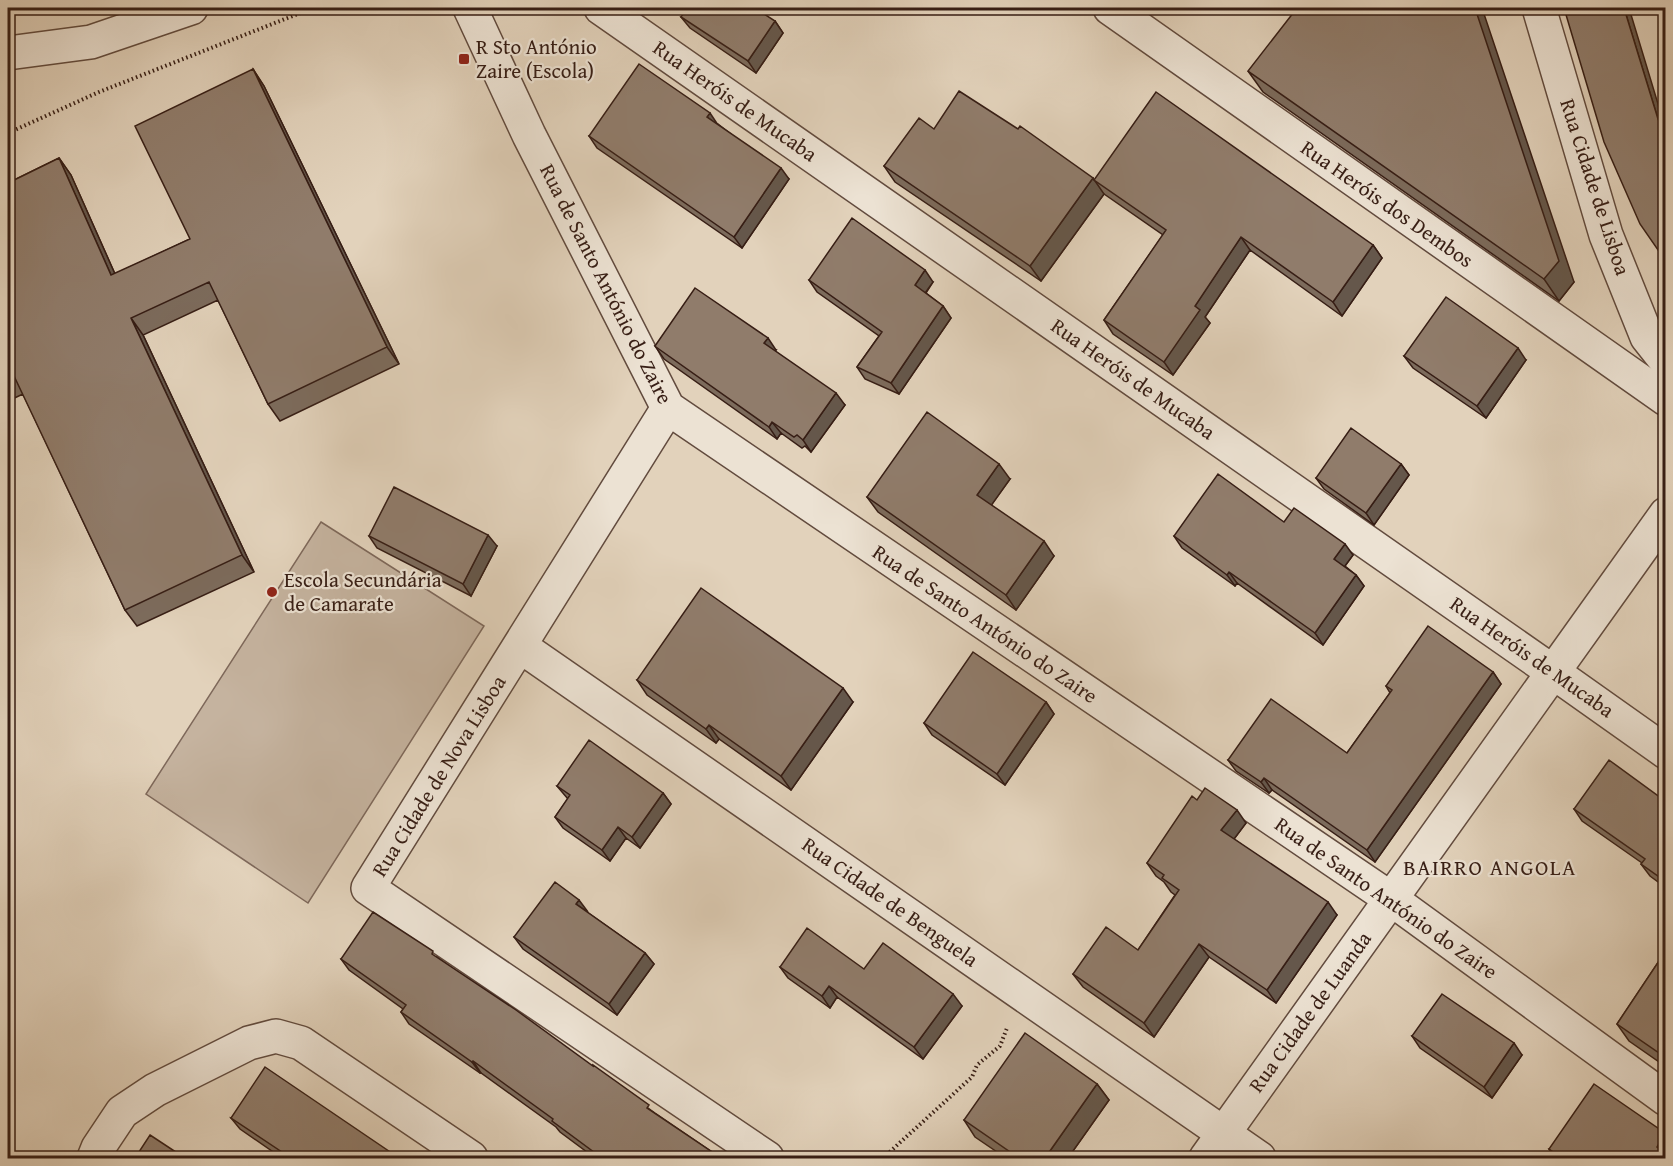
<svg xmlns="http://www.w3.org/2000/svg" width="1673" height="1166" viewBox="0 0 1673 1166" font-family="'Gentium Book Plus',serif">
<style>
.green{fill:#c5b39f;stroke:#7e685a;stroke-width:1.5}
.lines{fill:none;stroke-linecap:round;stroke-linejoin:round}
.minor-casing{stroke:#624b3e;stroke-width:36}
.tertiary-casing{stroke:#624b3e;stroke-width:36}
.path{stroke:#371e15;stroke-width:4;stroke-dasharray:1.5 3;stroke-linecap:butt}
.minor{stroke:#ece2d3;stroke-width:33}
.tertiary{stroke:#ece2d3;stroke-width:33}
.wall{fill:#7c6b5c;stroke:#371e15;stroke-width:1.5}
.shaded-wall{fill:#65574b;stroke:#371e15;stroke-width:1.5}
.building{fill:#907c6b;stroke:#371e15;stroke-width:1.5}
.poi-dot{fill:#8f2418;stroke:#ece2d3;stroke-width:2}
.labels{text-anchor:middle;stroke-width:4.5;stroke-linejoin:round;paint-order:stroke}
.poi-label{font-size:21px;fill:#371e15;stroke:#ece2d3;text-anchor:start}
.street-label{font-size:21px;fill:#371e15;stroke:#ece2d3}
.neighbourhood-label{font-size:22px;letter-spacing:1.5px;fill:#371e15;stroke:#ece2d3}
</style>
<rect width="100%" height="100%" fill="#e2d2bb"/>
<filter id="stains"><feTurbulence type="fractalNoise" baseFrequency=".00333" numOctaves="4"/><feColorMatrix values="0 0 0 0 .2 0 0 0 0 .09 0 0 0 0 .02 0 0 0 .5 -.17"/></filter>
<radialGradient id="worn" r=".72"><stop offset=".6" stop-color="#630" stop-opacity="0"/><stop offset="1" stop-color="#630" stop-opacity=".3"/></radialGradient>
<path class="green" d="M321 522 484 626 308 903 146 794Z"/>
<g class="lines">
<defs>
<path id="minor" d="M470 8 529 135 668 408 1391 899 1666 1099
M601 8 1553 672 1666 752
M1110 8 1666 399
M8 53 91 42 191 8
M668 408 368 888 767 1158
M520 646 1259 1158
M94 1158 98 1148 122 1112 155 1090 249 1043 276 1036 301 1043 471 1158
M1206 1158 1666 514"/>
<path id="tertiary" d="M1539 8 1606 235 1647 337 1666 361"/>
</defs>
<use href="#minor" class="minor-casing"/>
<use href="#tertiary" class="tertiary-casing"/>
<path class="path" d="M8 133 99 92 313 8
M883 1158 972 1077 977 1065 1000 1046 1007 1028"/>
<use href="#minor" class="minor"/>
<use href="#tertiary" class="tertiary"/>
</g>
<path class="wall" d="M681 17 775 21 783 33 756 73 690 28Z
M253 69 264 86 399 364 280 421 268 404 218 300 143 335 254 572 137 626 125 610 23 394 8 401V183L59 158 71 175 115 274 190 239Z
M1248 71 1574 282 1559 301 1263 92Z
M718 124 789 179 742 248 597 148 589 136Z
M934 129 1093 178 1094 180 1373 245 1382 258 1342 316 1250 250 1205 317 1210 323 1173 375 1113 334 1104 320 1163 235 1104 194 1041 281 895 182 884 166Z
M809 280 933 282 926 293 943 306 951 318 899 394 865 379 857 367 879 336 817 292Z
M655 346 776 350 775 351 845 405 811 452 805 446 802 448 781 433 777 439 664 359Z
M1404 356 1526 360 1486 418 1413 368Z
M1401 464 1409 475 1374 525 1324 489 1316 478Z
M1010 479 991 505 1054 556 1016 610 878 512 867 497Z
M1284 522 1353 555 1345 566 1356 575 1364 586 1323 645 1237 583 1235 586 1182 548 1174 536Z
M369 536 497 546 471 596 377 548Z
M1493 672 1501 684 1375 862 1272 790 1269 793 1236 771 1228 760 1347 753 1390 693 1386 686Z
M637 680 853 702 791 790 719 739 716 743 647 695Z
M1046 702 1054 714 1005 785 932 735 924 723Z
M557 786 663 793 671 804 640 848 626 838 610 861 563 828 555 817 568 799Z
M1197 800 1246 823 1234 839 1337 915 1276 1003 1209 957 1154 1037 1083 987 1073 974 1138 950 1175 895 1171 892 1164 882 1156 876 1147 863Z
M1665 801V887L1650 876 1641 864 1642 863 1582 821 1574 809Z
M587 912 645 953 654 964 617 1015 523 949 514 937Z
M1665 952V1066L1629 1041 1617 1024Z
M437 957 655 1113 721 1158H595L560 1132 556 1127 481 1073H480L409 1024 401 1012 403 1009 349 970 341 959Z
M780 967 864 969 962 1006 923 1059 837 997 830 1008 788 978Z
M1412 1036 1522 1055 1492 1098 1420 1048Z
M1097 1084 1109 1100 1068 1158H1006L975 1137 964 1120Z
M231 1118 399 1158H282L240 1129Z
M1549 1149 1665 1158H1555Z"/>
<path class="shaded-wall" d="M1475 8H1482L1574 282 1559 301 1544 279Z
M1624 8H1629L1665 127V135L1658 119Z
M775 21 783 33 756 73 748 61Z
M253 69 264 86 399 364 387 347Z
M710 113 718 125 707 117Z
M59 158 71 175 123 292 111 275Z
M781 168 789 179 742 248 734 237Z
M1093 178 1104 194 1041 281 1030 266Z
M1241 237 1250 250 1205 317 1210 323 1173 375 1164 362 1195 306Z
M1373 245 1382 258 1342 316 1333 302Z
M925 270 933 282 923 296 915 285Z
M943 306 951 318 899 394 891 383Z
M131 318 143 335 254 572 242 555Z
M768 338 776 350 772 355 764 343Z
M1518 348 1526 360 1486 418 1477 406Z
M836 393 845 405 811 452 803 440Z
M772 422 781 433 777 439 769 427Z
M999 464 1010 479 988 510 977 495Z
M1401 464 1409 475 1374 525 1366 513Z
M488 535 497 546 471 596 463 584Z
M1044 541 1054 556 1016 610 1006 595Z
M1345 544 1353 555 1342 570 1334 559Z
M1229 572 1237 583 1235 586 1227 575Z
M1356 575 1364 586 1323 645 1315 633Z
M1493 672 1501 684 1375 862 1367 850Z
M843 688 853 702 791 790 781 776Z
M1046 702 1054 714 1005 785 997 774Z
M709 725 719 739 716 743 706 729Z
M1264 778 1272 790 1269 793 1261 782Z
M663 793 671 804 640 848 632 837Z
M1237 810 1246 823 1231 843 1221 830Z
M618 827 626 838 610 861 602 850Z
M579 900 588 912 576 904Z
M1328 902 1337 915 1276 1003 1267 990Z
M1199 944 1209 957 1154 1037 1144 1023Z
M645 953 654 964 617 1015 609 1004Z
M829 986 837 997 830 1008 822 996Z
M953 994 962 1006 923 1059 914 1047Z
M1514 1043 1522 1055 1492 1098 1484 1087Z
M473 1061 481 1073H480L472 1062Z
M1097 1084 1109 1100 1068 1158H1045Z
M1665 1133V1158L1657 1147Z"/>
<path class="building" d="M687 8H755L775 21 748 61 681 17Z
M1297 8H1475L1559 261 1544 279 1248 71Z
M1564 8H1624L1658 119 1665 135V260L1640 224 1604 142Z
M639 64 710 113 707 117 781 168 734 237 589 136Z
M253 69 387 347 268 404 209 282 131 318 242 555 125 610 14 376 8 379V183L59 158 111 275 190 239 135 126Z
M959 91 1018 129 1020 126 1093 178 1030 266 884 166 919 118 934 129Z
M1156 92 1373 245 1333 302 1241 237 1195 306 1200 310 1164 362 1104 320 1166 230 1094 180Z
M852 218 925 270 915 285 943 306 891 383 857 367 882 332 809 280Z
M695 288 768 338 764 343 836 393 803 440 797 435 794 437 772 422 769 427 656 347 655 346Z
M1446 297 1518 348 1477 406 1404 356Z
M927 412 999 464 977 495 1044 541 1006 595 867 497Z
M1351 428 1401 464 1366 513 1316 478Z
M1218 474 1284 522 1294 508 1345 544 1334 559 1356 575 1315 633 1229 572 1227 575 1174 536Z
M394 487 488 535 463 584 369 536Z
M701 588 843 688 781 776 709 725 706 729 637 680Z
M1428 626 1493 672 1367 850 1264 778 1261 782 1228 760 1271 699 1347 753 1392 690 1386 686Z
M973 652 1046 702 997 774 924 723Z
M589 740 663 793 632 837 618 827 602 850 555 817 570 795 557 786Z
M1609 760 1665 801V881L1641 864 1645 859 1574 809Z
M1205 788 1237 810 1221 830 1328 902 1267 990 1199 944 1144 1023 1073 974 1106 927 1138 950 1179 890 1162 878 1164 875 1147 863 1192 796 1197 800Z
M555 882 579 900 576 904 645 953 609 1004 514 937Z
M373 912 433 951 432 954 516 1010 593 1066V1065L649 1105 647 1108 721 1158H602L552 1121 553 1119 473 1061 472 1062 401 1012 406 1005 341 959Z
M807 928 864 969 883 943 953 994 914 1047 829 986 822 996 780 967Z
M1665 952V1057L1617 1024Z
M1442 994 1514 1043 1484 1087 1412 1036Z
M1025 1033 1097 1084 1045 1158H1019L964 1120Z
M265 1067 399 1158H291L231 1118Z
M1594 1084 1665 1133 1657 1147 1665 1153V1158H1562L1549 1149Z
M150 1135 185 1158H135Z"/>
<g class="poi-dot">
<rect x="458" y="53" width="12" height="12" rx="3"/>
<circle cx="272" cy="592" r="6"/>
</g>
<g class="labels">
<g class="poi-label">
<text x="476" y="54">R Sto António<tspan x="476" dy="24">Zaire (Escola)</tspan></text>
<text x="284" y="587">Escola Secundária<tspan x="284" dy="24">de Camarate</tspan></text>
</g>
<g class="street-label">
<text transform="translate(735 101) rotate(35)" y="7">Rua Heróis de Mucaba</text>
<text transform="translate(1595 187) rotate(72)" y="7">Rua Cidade de Lisboa</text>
<text transform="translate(1387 204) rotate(35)" y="7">Rua Heróis dos Dembos</text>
<text transform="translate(606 284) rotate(63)" y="7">Rua de Santo António do Zaire</text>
<text transform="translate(1133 379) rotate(35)" y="7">Rua Heróis de Mucaba</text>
<text transform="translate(985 624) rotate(34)" y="7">Rua de Santo António do Zaire</text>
<text transform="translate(1532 657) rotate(35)" y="7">Rua Heróis de Mucaba</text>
<text transform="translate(439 776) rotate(-58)" y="7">Rua Cidade de Nova Lisboa</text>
<text transform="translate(1386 898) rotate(35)" y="7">Rua de Santo António do Zaire</text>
<text transform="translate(890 902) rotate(35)" y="7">Rua Cidade de Benguela</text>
<text transform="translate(1310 1012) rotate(-54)" y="7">Rua Cidade de Luanda</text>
</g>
<g class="neighbourhood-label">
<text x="1490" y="875">BAIRRO ANGOLA</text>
</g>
</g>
<rect width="1673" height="1166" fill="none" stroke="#e2d2bb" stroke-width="30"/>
<rect x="9" y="9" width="1655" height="1148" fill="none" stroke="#371e15" stroke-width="3"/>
<rect x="15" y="15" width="1643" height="1136" fill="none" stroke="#371e15" stroke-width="1.5"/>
<rect width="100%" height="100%" filter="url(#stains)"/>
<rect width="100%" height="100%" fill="url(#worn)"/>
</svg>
